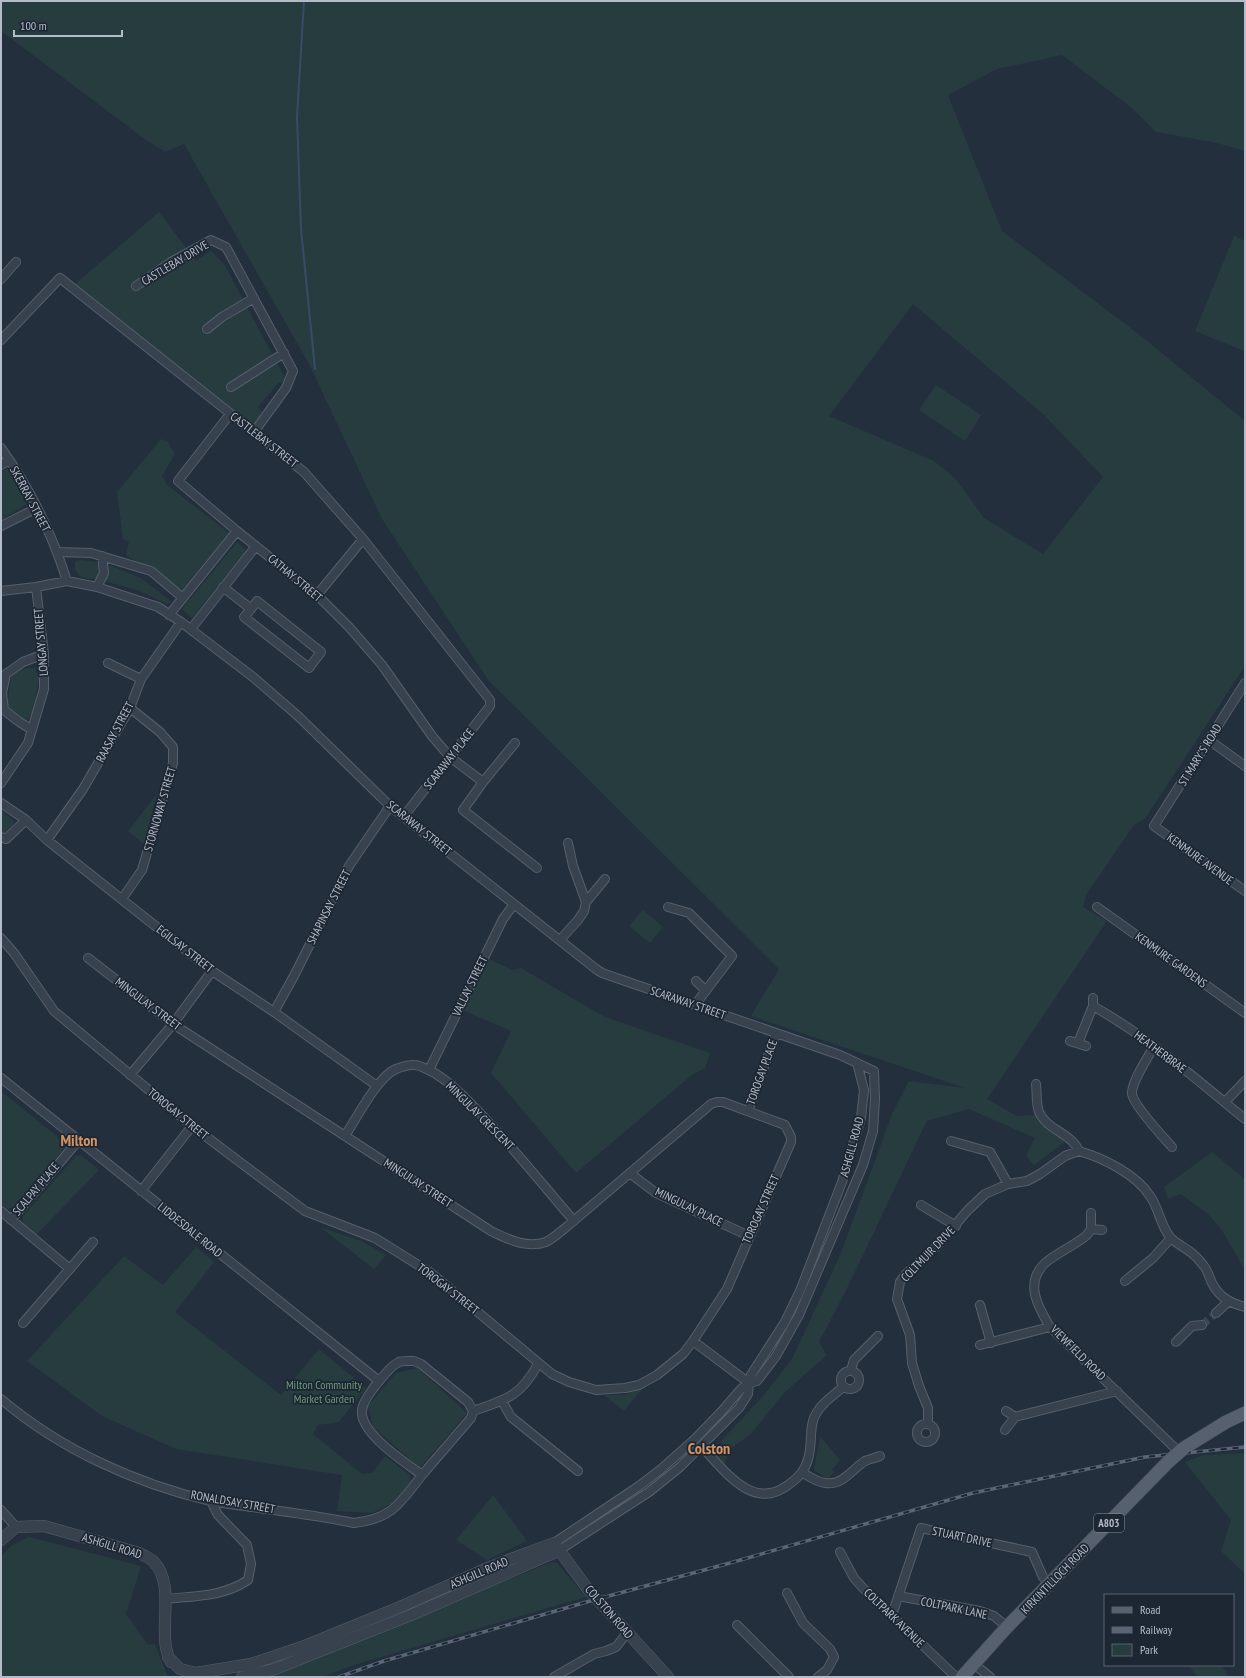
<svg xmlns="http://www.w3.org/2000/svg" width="1246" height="1678" viewBox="0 0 1246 1678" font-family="'PT Sans Narrow',sans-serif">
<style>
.green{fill:#263c3f;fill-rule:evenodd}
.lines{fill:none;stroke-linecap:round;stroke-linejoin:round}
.stream{stroke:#394c67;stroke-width:2}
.minor-tunnel{stroke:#3a4453;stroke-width:8;stroke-dasharray:8 4;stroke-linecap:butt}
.minor-casing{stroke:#565f6c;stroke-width:10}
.tertiary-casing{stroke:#565f6c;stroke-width:12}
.primary-casing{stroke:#414a57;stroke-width:14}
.minor{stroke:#38414e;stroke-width:8}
.tertiary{stroke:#38414e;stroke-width:11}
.primary{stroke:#56606e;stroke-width:13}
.rail-casing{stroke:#5a6575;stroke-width:3.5}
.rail{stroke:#1d2633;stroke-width:2;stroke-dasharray:6;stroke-linecap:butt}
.tertiary-bridge-casing{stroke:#565f6c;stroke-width:12;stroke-linecap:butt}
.primary-bridge-casing{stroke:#414a57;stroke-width:14;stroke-linecap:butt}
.tertiary-bridge{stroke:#38414e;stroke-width:11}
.primary-bridge{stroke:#56606e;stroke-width:13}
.labels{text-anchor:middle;stroke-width:3.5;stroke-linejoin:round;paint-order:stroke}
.shield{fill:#1d2633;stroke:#878f9c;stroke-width:1}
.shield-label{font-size:11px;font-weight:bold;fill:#b4bcc9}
.street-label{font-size:12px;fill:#b4bcc9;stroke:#1d2633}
.park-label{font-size:12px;fill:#6b9a76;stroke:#1d2633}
.district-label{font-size:16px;font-weight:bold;fill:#d59563;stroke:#1d2633}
</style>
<rect width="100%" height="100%" fill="#242f3e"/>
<path class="green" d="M1 1H1245V151L1213 142 1156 132 1132 108 1062 55 997 69 948 95 1002 231 1136 332 1245 421V666L1145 819 1134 825 1086 895 1083 907 1107 921 987 1099 1017 1116 1037 1115 1065 1142 1034 1165 1026 1156 1035 1138 969 1109 927 1121C891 1194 858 1270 819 1342L827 1355 785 1392 750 1435 731 1448 724 1465 718 1458 722 1440 764 1395 792 1359 841 1253 892 1114 909 1081 965 1088 751 1016 779 969 489 681 382 519 309 364 184 144 165 152 146 140 1 31ZM913 304 1043 414 1103 477 1043 554 984 518 955 478 934 461 829 416Z
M159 212 196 261 211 251 224 264 286 380 282 383 279 382 258 407 263 412 254 425 124 326 74 285Z
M1234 236 1245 241 1244 351 1195 331Z
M936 385 981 415 965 441 919 410Z
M161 439 168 442 175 454 162 476 166 484 229 533 182 590 126 555 129 542 123 539 117 492Z
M7 468 19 483 27 504 1 520V472Z
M237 542 246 551 192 618 182 609Z
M80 560 96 562 100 568 101 575 94 579 81 577 75 570V562Z
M106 564 141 578 172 602 167 604 137 590 104 581 109 573Z
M35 668 39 678 33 714 26 721 18 718 7 708 11 677 21 669Z
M157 794 144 844 128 831Z
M1 810 15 822 7 834H1Z
M643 910 663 927 650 943 629 926Z
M487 958 512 970 521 968 605 1017 710 1053 705 1068 693 1074 576 1173 491 1073 511 1031 462 1010Z
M1 1091 64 1142 66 1147 13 1208 7 1209 1 1204Z
M1212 1152 1245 1179V1270L1221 1229 1209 1215 1181 1194 1168 1199 1164 1187Z
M81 1155 99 1170 36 1235 23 1224V1216L76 1156Z
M320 1227 361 1241 386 1255 374 1269Z
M196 1247 214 1262 175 1312 281 1395 319 1349 366 1388 339 1422 318 1425 313 1434 362 1474 372 1473 385 1456 410 1475 411 1483 391 1504 372 1513 337 1511 342 1475 176 1449 102 1416 27 1361 124 1256 163 1285Z
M417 1368 467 1413 420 1468 373 1427 368 1406 396 1373Z
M643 1388 624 1411 604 1395H623Z
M820 1436 840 1460 832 1470 834 1472 829 1478 824 1477 814 1470Z
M1245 1453V1574L1221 1551 1231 1520 1185 1462 1203 1455Z
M493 1495 527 1541 487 1560 456 1540Z
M29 1537 141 1566 126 1614 148 1645 155 1644 167 1675 170 1677H1V1557L11 1546Z
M552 1562 557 1563 586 1597 354 1665 323 1677H261Z
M1188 1665H1221L1229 1677H1198Z"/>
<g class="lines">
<path class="stream" d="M304 1 297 117 301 229 315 369"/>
<path class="minor-tunnel" d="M1202 1325 1216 1313"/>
<defs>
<path id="minor" d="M1 279 16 262
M136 286 171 262 211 240 226 247 293 371 286 388 254 432
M207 329 222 317 254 298
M1 340 60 278 304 472 363 539 490 700V706L404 816
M231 387 284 353
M230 414 178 481 237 531 317 595 349 627 382 665 432 736 450 757 483 782 463 810 537 868
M1 448C30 488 52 534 67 581
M1 465 9 460
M1 526 37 508
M57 552 91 553 151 571 183 598
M97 587 104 573 102 556
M223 587 251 609 257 601 321 652 309 668 244 617 251 609
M1 591 36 587 67 581 97 587 158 607 181 622 253 677 298 716 390 806 596 969 602 973 840 1055 874 1071 875 1099 873 1131 863 1165 799 1315 776 1356 757 1381 749 1383 741 1389 721 1412 695 1439 660 1470 639 1486 554 1543
M317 595 363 539
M169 615 237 531
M191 629 256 546
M108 663 141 679
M1245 683 1154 826 1245 891
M32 730 18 721 4 710 2 693 6 674 23 662 44 654
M1209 740 1245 766
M483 782 515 743
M1 783 28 743 44 689V654L36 587
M1 803 26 820 47 840 212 971 274 1012 377 1086
M1 837 6 839 26 820
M47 840 83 789 130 708 141 679 181 622
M122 899 142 870 173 763V747L160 732 130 708
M586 902 605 879
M668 907 689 913 732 956 695 1005
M1097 907 1245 1013
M1 938 14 953 54 1011 192 1126 305 1211 375 1238 431 1273 552 1374 569 1382 596 1390 625 1388 639 1385 657 1375 683 1354 693 1341 727 1289 791 1142V1137L785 1125 723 1102H717L711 1104 564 1229C559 1233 552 1239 546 1242 526 1249 508 1239 491 1231L173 1024 88 958
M560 940 578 920 584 911 586 902 573 866 568 843
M696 981 706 991
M1093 1006C1148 1037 1196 1079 1245 1119
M274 1012 295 974 349 866 390 806
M1070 1041 1086 1046
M1078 1043 1093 1006V998
M1154 1046C1148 1058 1131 1082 1132 1094 1134 1106 1163 1137 1172 1147
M429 1070 503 919 514 904
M130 1075 173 1024 212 971
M1 1078 379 1381
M1036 1084C1037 1092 1036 1104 1039 1112 1047 1130 1071 1133 1079 1151
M1225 1102 1245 1081
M748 1111 776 1034
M345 1136C356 1119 378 1076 396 1069 404 1066 413 1063 422 1067 443 1075 459 1092 474 1107 510 1143 541 1183 574 1221
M951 1141 990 1152 1008 1184
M1079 1151C1103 1158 1136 1174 1150 1196 1159 1208 1160 1225 1170 1237 1176 1244 1187 1248 1194 1255 1198 1258 1201 1263 1204 1266 1208 1271 1209 1277 1212 1283 1219 1297 1230 1303 1245 1307
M631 1174 656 1193 749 1236
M141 1191 192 1126
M921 1205 956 1226
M1 1211 70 1269
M1091 1213V1229L1087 1235C1074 1246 1058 1252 1045 1263 1024 1283 1038 1307 1050 1327L1179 1452
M11 1220 78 1141
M1091 1229 1102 1230
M1125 1281 1153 1258 1171 1238
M980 1305 991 1343
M1216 1313 1229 1301
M23 1323 93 1242
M693 1341 749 1383
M1176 1342 1192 1326 1202 1325
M980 1345 1050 1327
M408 1361H414L421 1364 468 1402 473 1411 471 1418 422 1475C406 1463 359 1433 362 1410 363 1401 370 1393 375 1386 381 1379 390 1366 399 1362 401 1361 405 1361 408 1361Z
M851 1370 854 1360 878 1336
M841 1380a9 9 0 1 1 18 0a9 9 0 1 1-18 0Z
M1 1399C60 1449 134 1483 210 1501 224 1504 238 1505 252 1507 286 1512 320 1516 354 1523 392 1519 400 1503 422 1475
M502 1401 511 1417 578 1471
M473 1411C506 1400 521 1396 538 1364
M1006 1411 1015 1417
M917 1433a9 9 0 1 1 18 0a9 9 0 1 1-18 0Z
M928 1424V1408L919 1386 912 1363 910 1335 897 1299 900 1282 905 1275 937 1246 968 1210 985 1194 1008 1184 1027 1181 1040 1174 1065 1156 1079 1151
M1005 1430 1015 1417 1117 1391
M702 1447C724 1470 753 1512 788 1485 798 1478 805 1471 808 1459 813 1445 808 1425 817 1412 823 1402 835 1394 843 1387
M803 1473C810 1477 817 1482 825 1483 843 1486 852 1469 865 1461 870 1459 875 1458 880 1456
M1 1510 16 1527
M558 1551 649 1492 680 1467 739 1408 748 1394 749 1383 751 1375 785 1322 800 1291 842 1182 861 1118 864 1090 857 1063
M840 1552 854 1578 863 1588 956 1677
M787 1593 803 1623 830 1649 834 1657 827 1670 818 1677
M898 1596 980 1611 994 1616 1007 1627
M165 1599C193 1596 223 1597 248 1580L251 1564 247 1545 218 1515 211 1501
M892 1615 921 1528 1032 1552 1043 1577 1050 1585
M737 1625 789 1677
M974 1664 990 1677
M554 1677 594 1654 606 1651 616 1647 627 1633"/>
<path id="tertiary" d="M1 1540 16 1527 44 1526 139 1553C144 1555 149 1558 153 1561 178 1586 155 1634 171 1662
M609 1612 668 1677
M168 1657 180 1669 196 1673 251 1664 302 1647 400 1607 490 1567 554 1543 587 1588
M242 1677 275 1669 411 1615 558 1551"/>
<path id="primary" d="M1184 1448 1226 1422 1245 1413
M962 1677 1007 1627 1168 1462"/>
</defs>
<use href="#minor" class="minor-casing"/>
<use href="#tertiary" class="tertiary-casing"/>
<use href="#primary" class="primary-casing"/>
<use href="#minor" class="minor"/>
<use href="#tertiary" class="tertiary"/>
<use href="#primary" class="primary"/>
<defs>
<path id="rail" d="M339 1677 384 1661 583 1603 730 1563 973 1493 1145 1457 1245 1447"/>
</defs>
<use href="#rail" class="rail-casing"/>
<use href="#rail" class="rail"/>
<defs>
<path id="tertiary-bridge" d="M587 1588 609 1612"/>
<path id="primary-bridge" d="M1168 1462 1184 1448"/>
</defs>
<use href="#tertiary-bridge" class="tertiary-bridge-casing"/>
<use href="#primary-bridge" class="primary-bridge-casing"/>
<use href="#tertiary-bridge" class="tertiary-bridge"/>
<use href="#primary-bridge" class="primary-bridge"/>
</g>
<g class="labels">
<rect class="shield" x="1094" y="1514" width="30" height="18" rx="3"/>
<g class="shield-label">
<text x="1109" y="1527">A803</text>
</g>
<g class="street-label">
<text transform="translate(175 263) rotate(-31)" y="4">CASTLEBAY DRIVE</text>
<text transform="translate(264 440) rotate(38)" y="4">CASTLEBAY STREET</text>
<text transform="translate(30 499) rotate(62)" y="4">SKERRAY STREET</text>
<text transform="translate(295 578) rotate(40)" y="4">CATHAY STREET</text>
<text transform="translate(41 642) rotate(-95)" y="4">LONGAY STREET</text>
<text transform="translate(115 732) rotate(-62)" y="4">RAASAY STREET</text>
<text transform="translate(1200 755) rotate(-58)" y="4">ST MARY'S ROAD</text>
<text transform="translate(449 759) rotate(-52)" y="4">SCARAWAY PLACE</text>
<text transform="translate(160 809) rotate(-74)" y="4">STORNOWAY STREET</text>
<text transform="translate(419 828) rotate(39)" y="4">SCARAWAY STREET</text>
<text transform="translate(1200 859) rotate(36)" y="4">KENMURE AVENUE</text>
<text transform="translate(329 907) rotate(-63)" y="4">SHAPINSAY STREET</text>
<text transform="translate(185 949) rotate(38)" y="4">EGILSAY STREET</text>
<text transform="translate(1171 960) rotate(36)" y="4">KENMURE GARDENS</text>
<text transform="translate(470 986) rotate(-64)" y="4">VALLAY STREET</text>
<text transform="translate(688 1003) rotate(19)" y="4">SCARAWAY STREET</text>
<text transform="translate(148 1004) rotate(37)" y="4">MINGULAY STREET</text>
<text transform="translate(1160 1052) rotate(37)" y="4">HEATHERBRAE</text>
<text transform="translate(762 1072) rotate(-70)" y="4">TOROGAY PLACE</text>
<text transform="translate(178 1114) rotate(39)" y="4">TOROGAY STREET</text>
<text transform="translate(480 1116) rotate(45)" y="4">MINGULAY CRESCENT</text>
<text transform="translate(852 1147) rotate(-75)" y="4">ASHGILL ROAD</text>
<text transform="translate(418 1183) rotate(33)" y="4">MINGULAY STREET</text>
<text transform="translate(36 1189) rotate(-50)" y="4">SCALPAY PLACE</text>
<text transform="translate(689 1207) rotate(26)" y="4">MINGULAY PLACE</text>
<text transform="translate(761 1209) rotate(-66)" y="4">TOROGAY STREET</text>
<text transform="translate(190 1230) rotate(39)" y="4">LIDDESDALE ROAD</text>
<text transform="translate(928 1254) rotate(-46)" y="4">COLTMUIR DRIVE</text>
<text transform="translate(448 1289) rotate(38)" y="4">TOROGAY STREET</text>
<text transform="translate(1078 1353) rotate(45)" y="4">VIEWFIELD ROAD</text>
<text transform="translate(233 1502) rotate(10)" y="4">RONALDSAY STREET</text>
<text transform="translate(962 1537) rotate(12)" y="4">STUART DRIVE</text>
<text transform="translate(112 1546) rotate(17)" y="4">ASHGILL ROAD</text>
<text transform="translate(479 1573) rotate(-23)" y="4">ASHGILL ROAD</text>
<text transform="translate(1055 1579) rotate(-46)" y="4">KIRKINTILLOCH ROAD</text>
<text transform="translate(954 1608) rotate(12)" y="4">COLTPARK LANE</text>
<text transform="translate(609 1612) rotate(49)" y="4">COLSTON ROAD</text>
<text transform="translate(894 1618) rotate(44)" y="4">COLTPARK AVENUE</text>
</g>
<g class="park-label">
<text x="324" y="1389">Milton Community<tspan x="324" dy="14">Market Garden</tspan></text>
</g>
<g class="district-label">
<text x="79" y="1146">Milton</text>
<text x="709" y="1454">Colston</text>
</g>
</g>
<rect width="1246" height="1678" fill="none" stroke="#b4bcc9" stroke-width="4"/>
<rect x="1104" y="1594" width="130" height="72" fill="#1d2633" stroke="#59626f"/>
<rect x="1112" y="1607" width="20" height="6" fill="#56606e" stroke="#59626f"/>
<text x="1140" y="1614" font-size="12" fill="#b4bcc9">Road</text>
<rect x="1112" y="1627" width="20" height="6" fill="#5a6575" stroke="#59626f"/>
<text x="1140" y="1634" font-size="12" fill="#b4bcc9">Railway</text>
<rect x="1112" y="1644" width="20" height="12" fill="#263c3f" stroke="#59626f"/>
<text x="1140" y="1654" font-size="12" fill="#b4bcc9">Park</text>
<path d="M14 30v6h108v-6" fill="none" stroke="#b4bcc9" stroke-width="2"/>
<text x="20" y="30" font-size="12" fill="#b4bcc9" stroke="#1d2633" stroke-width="3" paint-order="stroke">100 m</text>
</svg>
